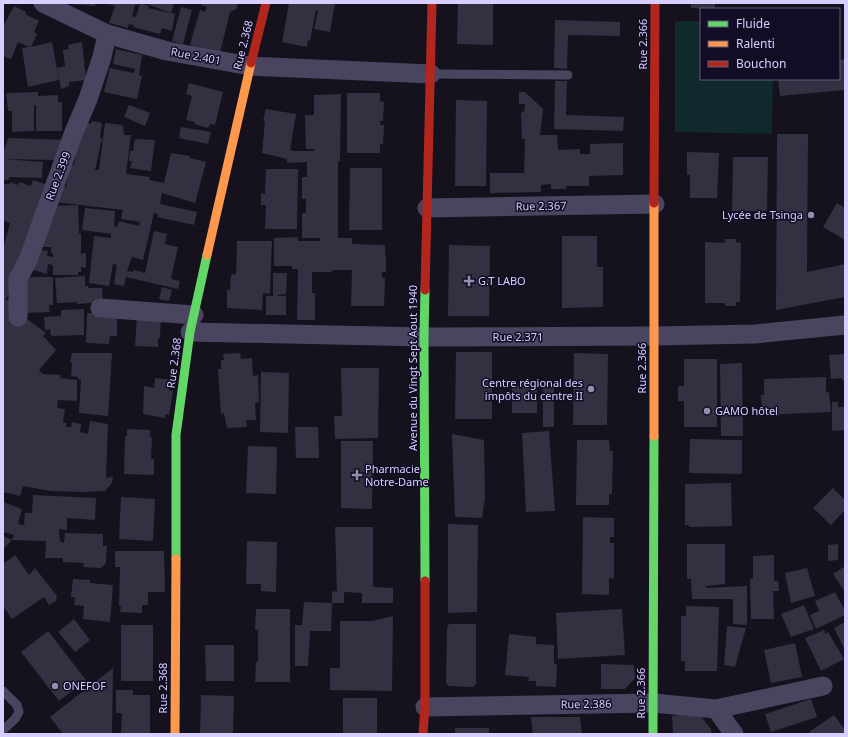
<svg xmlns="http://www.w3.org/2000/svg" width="848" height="737" viewBox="0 0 848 737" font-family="'Noto Sans',sans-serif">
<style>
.green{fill:#10292d}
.building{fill:#333041}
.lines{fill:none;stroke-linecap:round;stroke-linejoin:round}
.lane{stroke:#494560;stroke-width:9}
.street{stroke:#494560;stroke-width:19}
.fast{stroke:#63d668;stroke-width:9}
.slow{stroke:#ff974d;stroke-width:9}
.jam{stroke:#b3261e;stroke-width:9}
.poi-dot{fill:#948db0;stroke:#120c24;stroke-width:1.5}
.labels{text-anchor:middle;stroke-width:3;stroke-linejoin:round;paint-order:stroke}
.street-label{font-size:11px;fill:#d9cfff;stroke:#120c24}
.poi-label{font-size:11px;fill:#d9cfff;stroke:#120c24;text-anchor:start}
</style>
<rect width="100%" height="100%" fill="#15121e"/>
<path class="green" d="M675 21H701V79H773L772 134 675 132Z"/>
<path class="building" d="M72 3H95V6L72 4Z
M105 3H138L137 5H135L132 16 136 17 140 3 149 6 148 8 175 14 172 31 162 28 160 34 133 27 134 25 129 24 128 28 109 23 115 6Z
M144 3H174L171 13Z
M201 3H238L236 9 230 12 220 53 190 45 200 10 205 12 207 7 201 5Z
M289 3H335L330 32 314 29 318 11 316 10 310 41 308 40 307 47 282 42Z
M458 3H493V45L457 44Z
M691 3H715V9L691 8Z
M14 6 26 12 25 14 39 21 34 32 37 34 31 47 52 42 59 80 28 87 22 48 29 47 18 42 11 59 3 56V27Z
M181 7 192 10 183 44 172 41Z
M555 20 620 22V36L568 35 567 69 554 68Z
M82 42 86 80 69 82V86L61 89 57 68 65 66 63 50 69 49 68 45Z
M116 49 142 55 139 75 142 76 137 99 104 92 110 68 134 73 135 69 113 64Z
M845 59V90L780 96 778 79H839V60Z
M555 81H567L566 115 624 117 623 131 554 129Z
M189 83 223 92 215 125 210 124 208 128 194 124 195 122 186 120 192 96 186 94Z
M38 92V96L58 95V102H62V131H36V105H34V131L12 132V111H8L6 93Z
M519 92H525L543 109 540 135H557L558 150 580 149V154H590V144L623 143V175L589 176V186H566V189H551V184L541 185V192L490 193V173H524V176L525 139H522L521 113 524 112 525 104H519Z
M347 93H380V101L384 102 383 121H380V125H384L383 144H380V153H347Z
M341 94 340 161H338V238H352V244L385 245V255H386V272H382V278H385L384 306H351L352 270H332L331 272H312V293H315V320H297L298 269H292V266H274V238L298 237V254V241H320V238H302V213H306V199H302V177H307V162L287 163V159L262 153 265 121H263L266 109 296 114 290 150 294 151H314V149H306L305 115H314V95Z
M456 100 487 101 486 186H455Z
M129 105 150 113 145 126 124 117Z
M83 121 91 124 92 121 102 123 100 138H102L95 170H99L105 123 123 125 124 135H131L126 174 150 177 149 180 164 183 171 153 190 156V158L206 162 195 203 162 193 160 204 197 212 194 225 157 217 158 214 154 213 143 260 132 257 127 271 133 272 134 270 145 273 154 231 167 234 165 244 178 247 171 279 180 281 178 289 126 277 124 286 114 284 117 265 113 264 109 286 89 283 94 236 111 238V234L82 230 85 208 115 211 114 226 117 227 119 221 139 226 140 222 121 219 123 210 55 202 58 186 66 187 70 165H74L76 155H74Z
M181 127 211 132 208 144 179 138Z
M777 134H808L807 272 845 264V297L776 310Z
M8 138 65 140 58 160 3 159V154Z
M135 139 155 140 151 171 130 168 132 161H129L130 151H133Z
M687 152 719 153 717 198H690V175H687Z
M733 157H768L767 211H732Z
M3 159 43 162 42 178 9 177V180H3Z
M350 168H382V230H349Z
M266 169H298L297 229H265L266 205H261V193L265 194Z
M33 180 48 185 6 300 14 302 10 320 27 319 46 333 43 336 56 350 39 370 43 374 61 375 60 378 77 380V401L58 400 57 408 65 409 63 423H67L66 427H71L72 422 81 424 80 432 88 434 90 421 108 424 106 478 113 477 112 483 105 491 83 492 50 491 23 486 20 496 3 492V249L10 223 3 220V184H10V182L18 185 19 182 31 186Z
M837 203 845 208V240L823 227Z
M78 205 79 234 81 233V253L78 254 86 253V268L81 267V272H78V275H53V265L48 264 47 274 30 269 36 249 48 251 47 256 53 257V253H51V247H39L55 206Z
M562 236H597V267H603V307L562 308Z
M725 239H736V242L741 243 740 302H736V306H725V303H705V242L725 243Z
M237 241H272L270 294 263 293 262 310 227 308V290H230L231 275 236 274Z
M449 245 490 246 489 316H448Z
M273 273H287L286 294 278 295V296H286V315H266V296H273Z
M85 276V286H88V288H102L103 302 77 304V302L57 303 55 278Z
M20 277H53V305H49L50 312 21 313Z
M162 287 172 290 169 301 159 299Z
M84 309V335L51 336 50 329 45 330 44 317 61 316V310Z
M87 313H117V336H110L109 344 86 343Z
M137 315 161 316 160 338H158V347L135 346Z
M456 352H492V419H455Z
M72 353H112L108 416 79 413 81 380 78 379V377L71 376 72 363H70Z
M240 353 241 359 252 358 253 376 258 375 259 402 255 403 256 420H246L247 427 227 428 224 413 221 414 218 369H221V360H224L223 354Z
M574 353 608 354 607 425H573Z
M845 354V380H842V378L831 379 829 355Z
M684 359H717V427H684V401H678V386H684Z
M742 363 743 436H721L720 364Z
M341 368H379L378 438 335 439 334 416H342Z
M261 372 289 373 288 433 260 432Z
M826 377V393L829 392 831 412 762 415 761 395H764V379Z
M155 378 171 380 169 390 173 391 169 415 165 414V418L143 414 144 386 154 388Z
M512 385 537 386V413H512Z
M543 385 554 386V427H543Z
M832 402H838V407H843L845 403V430L832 431Z
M295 427H318L319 458H296Z
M127 429 150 430V437H152L151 459H154V475L124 474 125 436H127Z
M549 431 555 511 526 512 522 433Z
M452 434 484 440 485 498 482 518 455 517Z
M690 439 742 440V474L689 473Z
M577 440H609L610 451H613L612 494H609V505H576Z
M341 441H373L372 509 341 508Z
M248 446 277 447 276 494 246 493Z
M731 483 732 526 689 527V525H685V484Z
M833 488 845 500V510L831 525 813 508Z
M33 495 96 498 95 520 67 518V530L59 529 60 541 64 543 65 533 103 534V546H107L106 563 101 568 83 567 84 563 63 562V558H45L46 541 12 540 14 535 3 532V502L22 509 18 524 24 525 25 513H32Z
M121 497 155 499 153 541 119 539Z
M583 517 614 518V537H610V543H614V579L609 578V595L582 594Z
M448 524 478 525 477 612 448 613Z
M335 527H373V587L393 588V603H362V593L344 592V603H332L331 631H310L308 666H295V625H302L304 602 332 603V591L337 592Z
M3 536 12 540 3 549Z
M247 541 277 542 276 592 261 591V584H246Z
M687 544H725V584L706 586V588L747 586V625L733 624V599H692L691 579H687Z
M838 544V560L828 561V545Z
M115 551H164L165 592H148V605H142V613L120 612 121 606H119L120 567H115Z
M15 555 29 575 35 568 57 596 56 601 49 605 44 597 12 619 3 606V564Z
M774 555V581H778L779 591H773L774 619H751L750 579H753V556Z
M845 566V592L833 574Z
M807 568 815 596 791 603 785 573Z
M73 579 90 580V583L113 585 110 622 83 619 84 606 74 605 75 597H71Z
M835 592 845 611V615L816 629 810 615 819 611 815 601Z
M804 605 814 629 791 637 781 614Z
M686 606 719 607 717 671H685V661H681V616H686Z
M256 609H290V682H255L256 662H258V630H255Z
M622 609 625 655 558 659 556 613Z
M393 616 392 691 330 690V668H340V621H372Z
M74 619 90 640 75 652 58 632Z
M845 622V650L834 628Z
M449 624H474L476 625V684L473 687 449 686 446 683 447 628Z
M121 625H153V681H121Z
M727 626 746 628 735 667 724 665Z
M824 630 825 634 828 632 844 659 821 671 805 638Z
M48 631 86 680 59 701 21 652Z
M509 634 536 637V644L554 645V664H557L556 687 536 686V681H528L529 677 505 675Z
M795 643 802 677 771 683 764 650Z
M205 645H234V681H206Z
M601 664 634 665 635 678 625 689H601Z
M113 668 112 734H63L50 717Z
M116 690H133V695H150V734H121L122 713H116Z
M201 695 234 696 233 734H200Z
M343 698H377V734H343Z
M811 699 817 717 771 732 765 714Z
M698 713 711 729V734H673L672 716Z
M834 715 845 730V734H811L809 732Z
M531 717H580L582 734H533Z
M455 728H489V734H455Z"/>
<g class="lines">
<path class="lane" d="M431 74 568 75
M3 691 17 705 19 712 15 719 3 730"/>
<path class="street" d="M43 3 107 34 167 51 250 66 431 74
M427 208 655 204
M100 308 194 315
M18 317V279L28 260 74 132 88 99 102 57 107 34
M190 332 424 337 654 336 755 334 845 325
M425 707 653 703 716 709 823 686
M716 709 734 734"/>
<path class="fast" d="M176 559V435L190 332 207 255
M425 581 424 337 425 290
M653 734 654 436"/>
<path class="slow" d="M207 255 251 63
M654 436V203
M175 734 176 559"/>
<path class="jam" d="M251 63 266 3
M654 203 655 3
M425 290 432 3
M423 734 425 707V581"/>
</g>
<g class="poi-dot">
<circle cx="811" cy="215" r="4"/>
<path d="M467 275h4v4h4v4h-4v4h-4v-4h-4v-4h4z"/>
<circle cx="591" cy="389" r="4"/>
<circle cx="707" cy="411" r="4"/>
<path d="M355 469h4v4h4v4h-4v4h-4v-4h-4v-4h4z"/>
<circle cx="55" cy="686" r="4"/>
</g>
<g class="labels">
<g class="street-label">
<text transform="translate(643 44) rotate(-90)" y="4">Rue 2.366</text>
<text transform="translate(243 45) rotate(-76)" y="4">Rue 2.368</text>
<text transform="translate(196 56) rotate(11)" y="4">Rue 2.401</text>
<text transform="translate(58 176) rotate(-69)" y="4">Rue 2.399</text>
<text transform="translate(541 206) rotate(-1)" y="4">Rue 2.367</text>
<text x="518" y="341">Rue 2.371</text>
<text transform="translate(174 363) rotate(-82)" y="4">Rue 2.368</text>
<text transform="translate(413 368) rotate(-90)" y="4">Avenue du Vingt Sept Aout 1940</text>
<text transform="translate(642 368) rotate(-90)" y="4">Rue 2.366</text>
<text transform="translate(163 688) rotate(-90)" y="4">Rue 2.368</text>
<text transform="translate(641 693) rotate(-90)" y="4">Rue 2.366</text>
<text transform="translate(586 704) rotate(-1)" y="4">Rue 2.386</text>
</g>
<g class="poi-label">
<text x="803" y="219" text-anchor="end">Lycée de Tsinga</text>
<text x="478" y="285">G.T LABO</text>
<text x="583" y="387" text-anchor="end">Centre régional des<tspan x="583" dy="13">impôts du centre II</tspan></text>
<text x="715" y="415">GAMO hôtel</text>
<text x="365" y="473">Pharmacie<tspan x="365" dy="13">Notre-Dame</tspan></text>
<text x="63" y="690">ONEFOF</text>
</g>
</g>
<rect width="848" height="737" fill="none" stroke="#d9cfff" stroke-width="8"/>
<rect x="700" y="8" width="140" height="72" fill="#120c24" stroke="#625a7c"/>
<rect x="708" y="21" width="20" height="6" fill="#63d668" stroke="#625a7c"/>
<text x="736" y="28" font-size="12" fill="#d9cfff">Fluide</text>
<rect x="708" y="41" width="20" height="6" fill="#ff974d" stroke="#625a7c"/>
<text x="736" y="48" font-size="12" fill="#d9cfff">Ralenti</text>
<rect x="708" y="61" width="20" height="6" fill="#b3261e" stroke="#625a7c"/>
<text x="736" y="68" font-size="12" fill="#d9cfff">Bouchon</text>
</svg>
